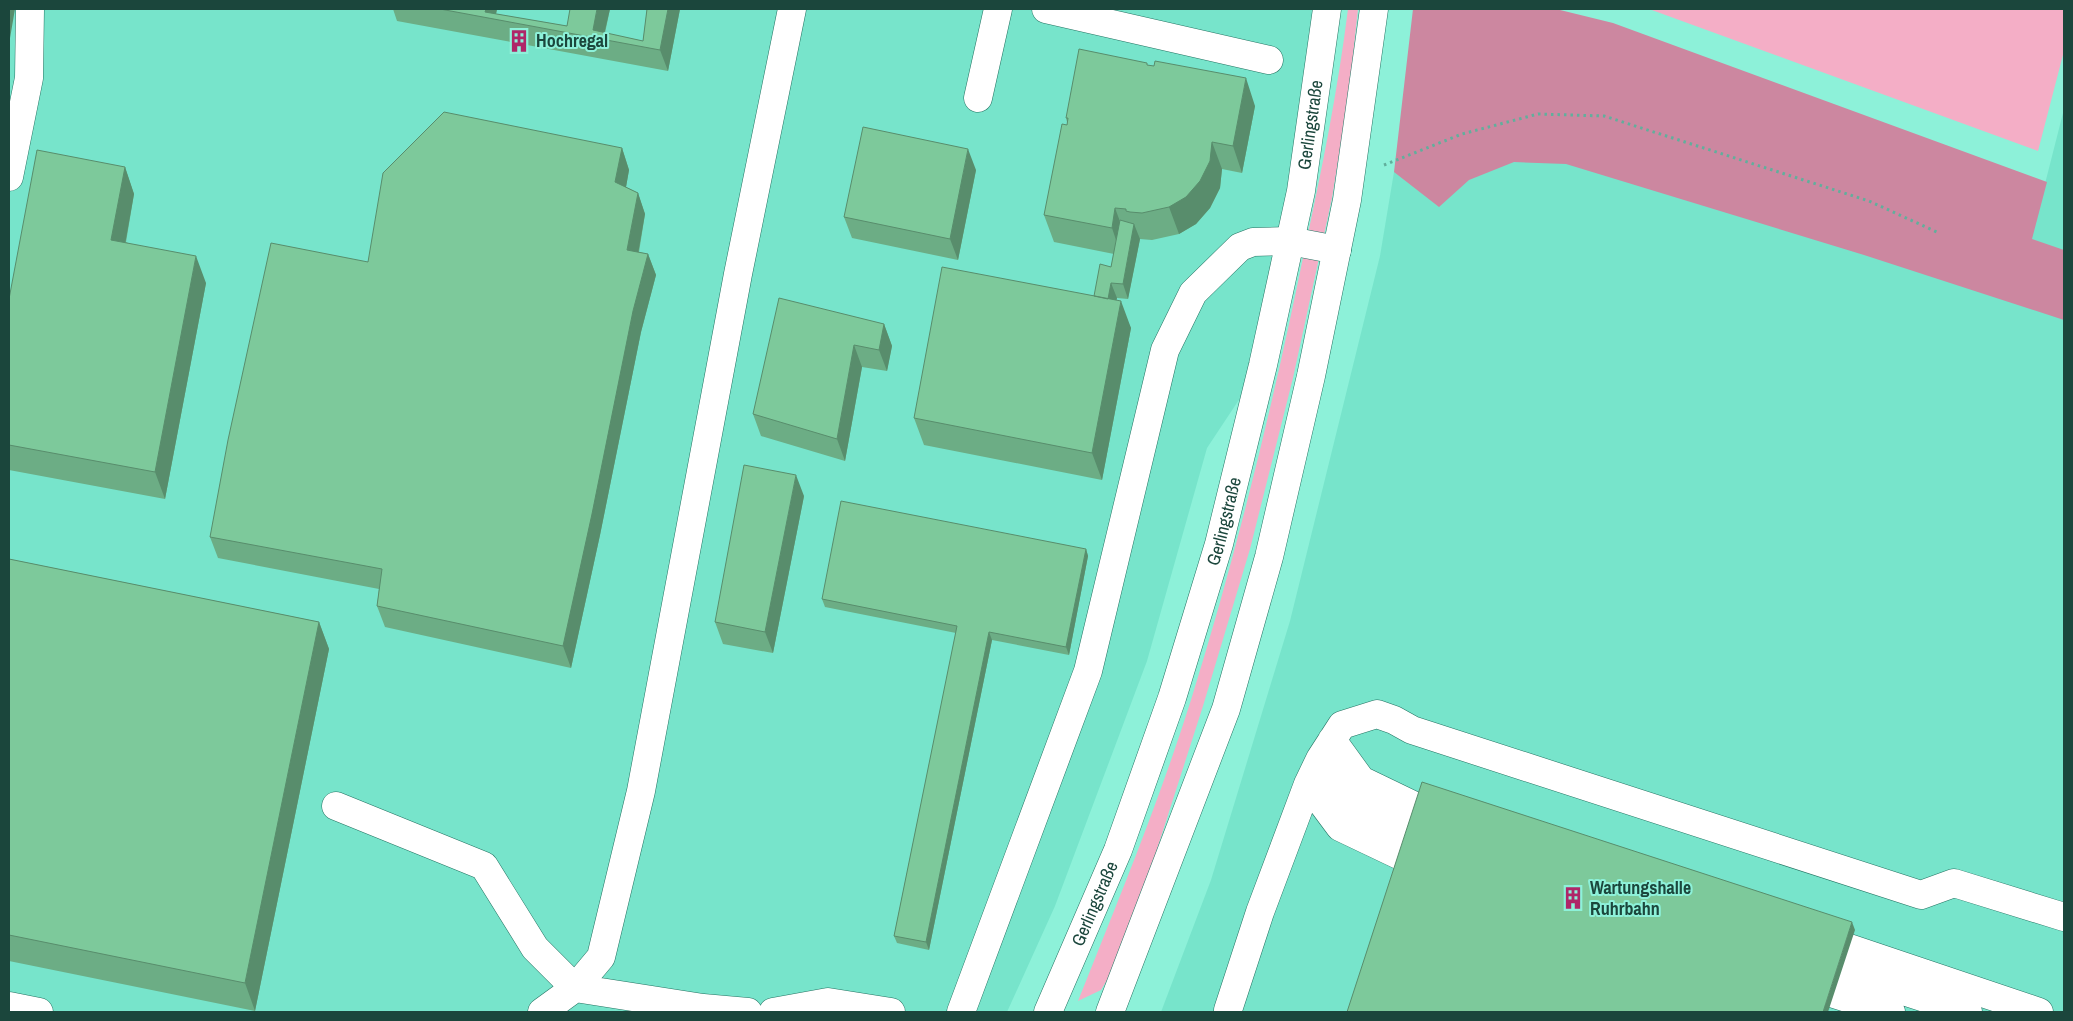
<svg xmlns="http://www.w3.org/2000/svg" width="2073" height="1021" viewBox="0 0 2073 1021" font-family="'Archivo Narrow',sans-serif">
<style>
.built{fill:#77e4cb}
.green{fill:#f4aec6}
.forest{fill:#cc87a0}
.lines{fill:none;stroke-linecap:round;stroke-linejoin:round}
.minor-casing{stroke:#247463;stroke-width:29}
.major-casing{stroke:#247463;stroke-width:29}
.path{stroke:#61af9c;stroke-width:3;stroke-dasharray:2.5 4;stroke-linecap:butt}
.minor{stroke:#fff;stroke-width:28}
.major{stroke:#fff;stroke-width:28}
.wall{fill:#6cad85}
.shaded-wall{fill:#588d6c}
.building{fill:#7dc99b;stroke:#588d6c}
.labels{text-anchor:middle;stroke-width:4;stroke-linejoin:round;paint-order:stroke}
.poi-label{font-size:18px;font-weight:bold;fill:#1b463c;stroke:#8df1d9;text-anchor:start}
.street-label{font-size:18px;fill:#1b463c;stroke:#8df1d9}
</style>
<rect width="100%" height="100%" fill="#8df1d9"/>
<path class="built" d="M9 9H1326L1262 365 1207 448 1147 661 1055 906 1007 1012H9Z
M2064 109V1012H1161L1211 880 1290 621 1380 256 1394 172 1474 135 2031 239Z"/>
<path class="green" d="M1348 9H1358L1349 94 1332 198 1293 378 1250 549 1203 706 1124 952 1101 990 1078 1001C1118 901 1159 802 1191 700 1237 552 1274 401 1305 248 1322 169 1338 89 1348 9Z
M1649 9H2064V51L2038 151Z"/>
<path class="forest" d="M1413 9H1556L1613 23 2047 182 2032 239 2064 250V320L1864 255 1566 164 1514 162 1469 180 1439 207 1394 172Z"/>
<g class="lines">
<defs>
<path id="minor" d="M1046 9 1269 60
M978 98 998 9
M9 177 29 78 30 9
M1332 740 1361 780 1419 808
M1308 784 1340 827 1403 857
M336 806 484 866 535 948 575 988 703 1008 748 1012
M1411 831 1349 802 1320 759 1342 725 1377 714 1394 720 1412 730 1921 895 1954 883 2064 917
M1849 948 2039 1012
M1842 971 1968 1012
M1834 994 1891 1012
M9 1006 39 1012
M542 1012 575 988 601 957 641 791 738 274 792 9
M773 1012 828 1002 891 1012
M961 1012 1088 671 1165 350 1193 293 1240 247 1253 242 1290 241 1337 250
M1228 1012V1010L1260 912 1308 784 1320 759"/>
<g id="major">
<path id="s1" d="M1048 1012 1118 850 1172 698 1219 544 1263 365 1301 191 1327 9"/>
<path d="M1110 1012 1226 709 1269 557 1311 376 1347 200 1374 9"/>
</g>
</defs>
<use href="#minor" class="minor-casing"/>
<use href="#major" class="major-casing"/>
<path class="path" d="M1384 165 1462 134 1538 114 1604 116 1869 201 1939 233"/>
<use href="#minor" class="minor"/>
<use href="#major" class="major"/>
</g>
<path class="wall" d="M393 9H497L496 14 567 26 610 9 605 33 643 41 647 9H680L668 71 397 21Z
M1148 65 1255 106 1242 173 1222 169 1220 188 1210 208 1196 224 1179 234 1152 240 1140 239 1128 299 1117 298 1116 300 1131 328 1102 480 924 445 914 418 1094 296 1111 267 1114 254 1054 242 1044 215 1067 125V122L1066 118Z
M622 148 629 170 626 187 638 193 645 214 639 252 648 254 656 275 641 332 600 535 571 668 385 627 377 606 379 589 218 558 210 537 368 262Z
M125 167 134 194 126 242 206 283 165 499 9 470V299Z
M976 170 958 260 852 238 844 217Z
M884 324 892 346 887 371 862 367 845 461 761 436 753 414Z
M804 496 773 653 723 644 715 622Z
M1086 549 1088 556 1069 655 992 640 929 950 897 943 894 936 956 633 825 607 822 599Z
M9 559 319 622 329 649 255 1011 9 961Z"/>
<path class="shaded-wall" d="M9 9H15L9 44Z
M486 9H497L495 19 485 12Z
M597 9H610L603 39 593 30Z
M668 9H680L668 71 660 50Z
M1246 78 1255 106 1242 173 1233 146Z
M1212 142 1222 169 1220 188 1210 208 1196 224 1179 234 1169 207Z
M622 148 629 170 623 204 615 182Z
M968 149 976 170 958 260 950 239Z
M125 167 134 194 121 267 111 240Z
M638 193 645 214 635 271 627 250Z
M1115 208 1125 235 1121 255 1112 228Z
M1134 224 1140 239 1128 299 1123 284Z
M648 254 656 275 641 332 600 535 571 668 563 646 633 311Z
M196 256 206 283 165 499 155 472Z
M1111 283 1117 298 1111 325 1106 310Z
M1121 301 1131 328 1102 480 1092 453Z
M884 324 892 346 887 371 879 350Z
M854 345 862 367 845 461 837 439Z
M796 475 804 496 773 653 765 632Z
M1086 549 1088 556 1069 655 1066 647Z
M319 622 329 649 255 1011 245 983Z
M989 632 992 640 929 950 926 942Z
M1852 922 1855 930 1828 1012H1823Z"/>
<path class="building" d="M440 9H486L485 12 567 26 570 9H597L593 30 643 41 647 9H668L660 50Z
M1079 49 1147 63V65L1154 66 1155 61 1246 78 1233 146 1212 142 1210 161 1200 181 1186 197 1169 207 1142 213 1130 212 1126 211V209L1115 208 1112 228 1044 215 1062 124 1067 125 1068 118H1066Z
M444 112 622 148 615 182 638 193 627 250 648 254 633 311 592 514 563 646 377 606 382 569 210 537 228 440 271 243 368 262 383 173Z
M863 127 968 149 950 239 844 217Z
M37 150 125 167 111 240 196 256 155 472 9 445V299Z
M1120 220 1134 224 1123 284 1111 283 1108 299 1094 296 1100 264 1111 267Z
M942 267 1121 301 1092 453 914 418Z
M779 298 884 324 879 350 854 345 837 439 753 414Z
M744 465 796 475 765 632 715 622Z
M841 501 1086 549 1066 647 989 632 926 942 894 936 957 626 822 599Z
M9 559 319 622 245 983 9 935Z
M1422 782 1852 922 1823 1012H1347Z"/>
<defs>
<symbol id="building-bare" viewBox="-9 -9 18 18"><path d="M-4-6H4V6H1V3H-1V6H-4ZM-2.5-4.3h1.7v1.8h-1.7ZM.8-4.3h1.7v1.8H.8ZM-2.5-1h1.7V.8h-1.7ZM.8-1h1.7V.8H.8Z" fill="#af2668" stroke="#8df1d9" stroke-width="2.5" paint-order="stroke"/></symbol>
</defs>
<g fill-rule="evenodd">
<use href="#building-bare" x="503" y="25" width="32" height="32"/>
<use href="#building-bare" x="1557" y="882" width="32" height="32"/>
</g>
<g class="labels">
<g class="poi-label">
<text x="536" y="47">Hochregal</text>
<text x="1590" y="894">Wartungshalle<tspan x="1590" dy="21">Ruhrbahn</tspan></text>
</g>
<g class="street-label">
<text dy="6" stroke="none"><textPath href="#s1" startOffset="928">Gerlingstraße</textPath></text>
<text dy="6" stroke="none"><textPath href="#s1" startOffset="522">Gerlingstraße</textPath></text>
<text dy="6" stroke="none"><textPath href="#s1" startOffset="118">Gerlingstraße</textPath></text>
</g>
</g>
<rect width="2073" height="1021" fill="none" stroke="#1b463c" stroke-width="20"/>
</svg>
